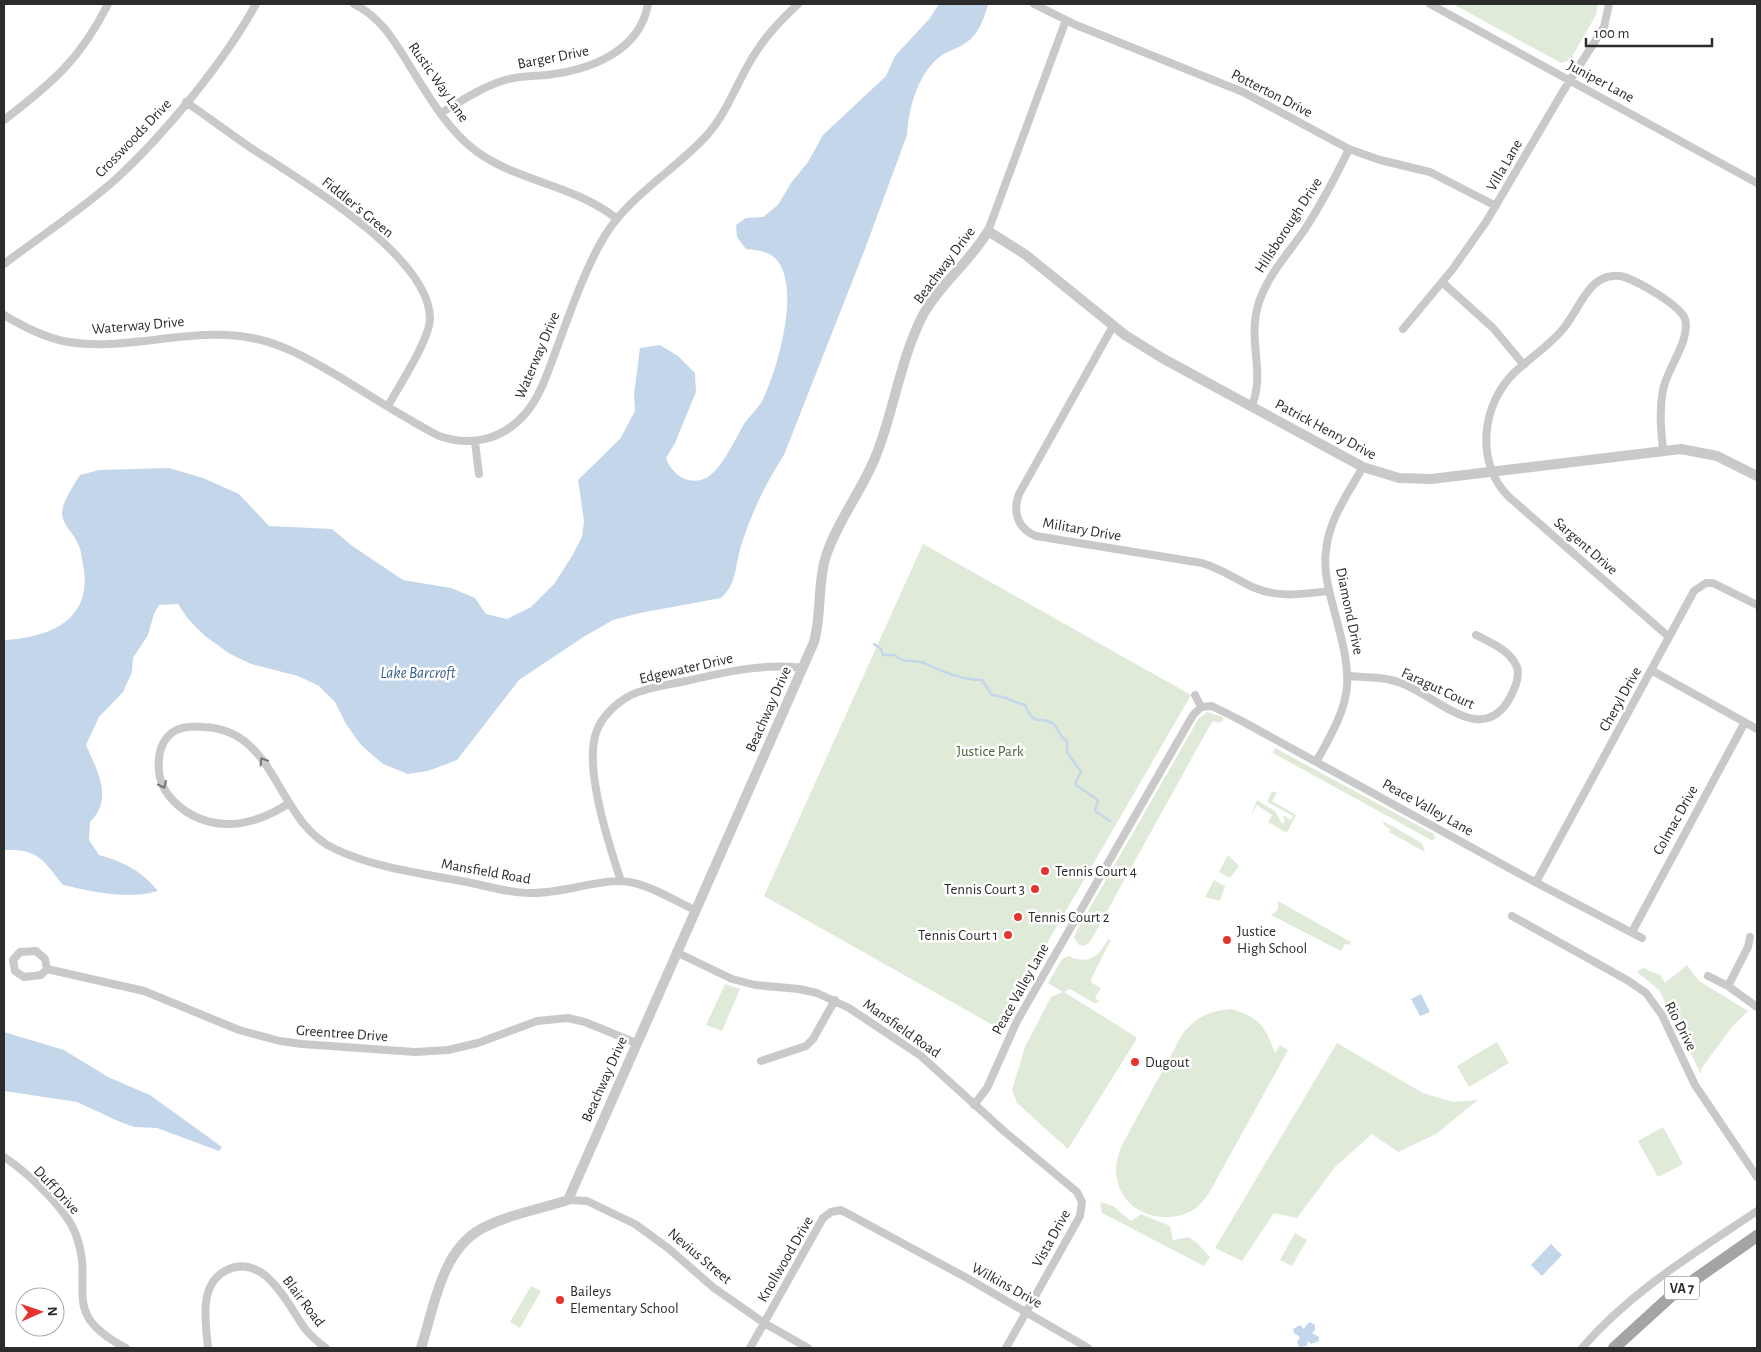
<svg xmlns="http://www.w3.org/2000/svg" width="1761" height="1352" viewBox="0 0 1761 1352" font-family="'Alegreya Sans',sans-serif">
<style>
.green{fill:#e0ead9}
.water{fill:#c4d7ea}
.lines{fill:none;stroke-linecap:round;stroke-linejoin:round}
.stream{stroke:#c4d7ea;stroke-width:2.5}
.minor{stroke:#c9c9c9;stroke-width:8}
.tertiary{stroke:#c9c9c9;stroke-width:10}
.primary{stroke:#a4a4a4;stroke-width:12}
.oneway{stroke:#737373}
.poi-dot{fill:#e3352d;stroke:#fff;stroke-width:2}
.labels{text-anchor:middle;stroke-width:5;stroke-linejoin:round;paint-order:stroke}
.shield{fill:#fff;stroke:#6b6b6b;stroke-width:1}
.shield-label{font-size:14px;font-weight:bold;fill:#2c2c2c}
.street-label{font-size:15px;fill:#2c2c2c;stroke:#fff}
.park-label{font-size:15px;fill:#49663a;stroke:#fff}
.poi-label{font-size:15px;fill:#2c2c2c;stroke:#fff;text-anchor:start}
.water-label{font-size:16px;font-style:italic;fill:#3b638c;stroke:#fff}
</style>
<rect width="100%" height="100%" fill="#fff"/>
<path class="green" d="M1453 4H1598L1596 15 1570 60 1561 63Z
M923 544 1191 695 998 1028 764 896Z
M1207 712 1223 717V721L1218 723 1213 721 1209 727 1090 942 1084 946 1079 945 1074 938 1076 932 1199 718Z
M1275 748 1434 834 1435 839 1431 840 1273 753Z
M1272 791 1277 793 1272 801 1296 815 1287 833 1268 822 1272 815 1257 805 1251 816 1257 800 1275 811 1282 824 1285 821 1282 815 1291 820 1293 816 1267 802Z
M1383 821 1422 843 1425 852 1389 832 1390 829 1384 825Z
M1228 855 1239 866 1230 878 1219 872Z
M1214 880 1225 886 1220 901 1205 897Z
M1278 901 1351 942 1349 945 1345 944 1341 951 1271 915 1278 910Z
M1108 939 1111 940 1091 979 1092 983 1101 988 1095 998 1100 1002 1094 1003 1070 989 1064 992 1136 1037V1040L1068 1149 1017 1103 1012 1090 1025 1047 1051 997 1063 992 1048 983 1062 959 1069 956C1088 965 1099 957 1108 939Z
M1687 965 1699 981 1748 1011 1731 1028 1701 1069V1074L1659 990 1637 972 1643 968 1660 975 1665 983Z
M725 984 740 989 722 1031 706 1025Z
M1231 1009C1259 1017 1265 1026 1275 1053L1280 1045 1288 1050 1208 1195C1203 1200 1198 1208 1191 1211 1163 1226 1123 1213 1117 1179 1114 1167 1118 1156 1122 1145L1183 1033C1198 1016 1209 1011 1231 1009Z
M1497 1042 1509 1063 1469 1087 1457 1066Z
M1337 1043 1423 1093 1453 1102 1478 1100 1436 1134 1398 1152 1372 1134 1335 1167 1297 1218 1274 1213 1242 1261 1215 1248Z
M1663 1127 1683 1164 1658 1177 1638 1141Z
M1100 1202 1113 1206 1131 1221 1141 1214 1170 1226 1173 1240 1188 1237 1196 1242 1210 1257 1204 1266 1102 1213Z
M1295 1233 1307 1240 1292 1266 1280 1260Z
M531 1286 541 1291 520 1328 510 1322Z"/>
<path class="water" d="M939 4H988C983 23 977 38 959 47 952 50 944 53 938 58 917 77 909 107 907 135L865 249 784 455C766 482 751 514 741 546 735 565 737 584 721 598L640 613 613 620 585 636 519 680 457 760 428 771 408 774 383 764 361 745 346 724 335 702 319 686 298 676 251 664 230 654 205 636 188 619 178 604 159 605 154 614 148 635 133 658 132 672 123 692 99 717 86 745C97 770 114 799 90 822L89 840 99 855C124 862 142 871 158 891 128 900 93 892 63 885 42 859 39 849 4 850V640C47 638 91 622 84 570 82 562 82 551 78 544 73 532 63 527 62 513 62 502 74 485 80 475L99 470 169 468 203 478 239 494 269 526 332 529 351 545 403 580 451 588 475 598 486 614 507 619 531 607 554 584 572 556 582 537 584 521 578 480 620 439 635 411 634 394 640 348 660 345 678 356 695 373 696 392 675 443 666 458C672 474 686 485 704 479 721 472 735 439 744 424 750 415 760 407 764 397 778 367 802 285 775 258 768 251 755 250 746 249L737 237 736 225 746 218 763 217 778 205 791 183 808 162 823 135 886 76 895 56 930 18Z
M1421 994 1430 1012 1420 1016 1411 999Z
M4 1032 64 1050 108 1077 150 1095 222 1147 219 1151 157 1128 134 1127 118 1121 77 1102 4 1091Z
M1551 1244 1562 1255 1542 1276 1531 1265Z
M1310 1322 1315 1325V1330L1312 1333 1319 1337V1341L1311 1344 1308 1341 1307 1346 1299 1347 1297 1342 1300 1337 1294 1333 1293 1329 1300 1325 1304 1329 1306 1325Z"/>
<g class="lines">
<path class="stream" d="M874 644 881 649 883 655H895C903 664 914 659 924 663 942 671 961 680 982 680L992 695C1007 696 1012 702 1025 705 1036 730 1038 714 1052 723 1059 728 1059 737 1067 741V752L1081 772 1076 781V785L1098 800 1095 811 1110 821"/>
<path class="minor" d="M354 4C382 18 395 42 411 68 429 97 448 130 476 151 518 182 572 184 616 218
M1034 4 1076 25 1243 92 1349 149 1380 160 1430 172 1496 206
M1430 4 1757 183
M186 102C208 117 229 133 251 148 299 179 429 255 430 318 430 339 399 386 388 406
M441 113C461 101 482 87 505 80 518 76 533 76 547 75 589 70 640 52 648 4
M4 120C52 83 80 60 108 4
M988 231 1066 20
M4 264C41 236 81 210 116 179 165 134 224 62 256 4
M1442 282 1493 328 1524 365
M4 315C22 326 41 336 63 341 126 353 188 326 252 338 284 344 310 360 338 376 371 396 404 418 439 436 471 447 502 440 525 414 540 397 547 374 555 353 569 316 581 279 600 244 625 197 673 173 708 134 730 108 739 76 758 49 769 32 783 18 798 4
M1113 326 1019 494C1012 512 1018 529 1036 536L1202 563C1222 569 1237 580 1255 588 1279 598 1304 594 1329 591
M1403 329 1452 270 1486 222 1562 93 1604 27 1609 4
M1251 407C1267 373 1246 341 1259 302 1268 275 1287 255 1303 232 1321 205 1335 178 1349 149
M475 442 479 474
M1663 450C1661 430 1659 410 1663 390 1667 368 1691 340 1685 319 1680 305 1635 279 1620 276 1613 275 1608 276 1602 279 1586 286 1575 315 1563 329 1549 346 1531 357 1515 372 1481 404 1475 464 1509 497L1669 637
M1651 670 1757 729
M1348 676C1366 677 1385 677 1401 683 1439 697 1483 749 1511 696 1515 687 1520 677 1517 667 1510 650 1491 643 1476 635
M1195 695 1201 707 1212 706 1240 720 1518 873 1642 938
M1316 762C1354 696 1354 683 1334 610 1329 590 1323 571 1326 550 1329 520 1348 493 1363 467
M289 803C272 815 247 825 225 824 191 822 155 797 159 760 159 750 164 738 173 732 182 726 193 726 204 727 278 730 275 821 335 849 375 868 424 874 467 882 487 886 509 893 530 893 561 894 590 881 621 881 646 882 673 900 695 910
M621 881C609 845 584 769 596 733 601 717 616 703 631 695 648 687 668 685 686 681 725 672 763 663 803 668
M1536 882 1694 591 1706 583H1713L1757 605
M1512 916 1627 980 1646 993 1662 1015 1695 1085 1757 1177
M1632 932 1745 722
M676 952 732 979 755 985 799 989 817 993 849 1008 921 1056 1005 1132 1077 1192 1082 1202 1080 1216 1006 1348
M47 969 41 975 24 977 15 971 13 960 20 952 36 951 45 959 47 969 144 991 239 1030 280 1041 302 1044 415 1052 448 1050 478 1043 537 1021 568 1018 585 1022 636 1043
M1708 976 1728 986 1757 1007
M1728 986 1748 947 1750 937
M761 1061 806 1046 813 1039 835 1000
M974 1105 987 1088 1017 1021 1193 715 1201 707
M4 1157C27 1172 67 1209 76 1235 96 1288 57 1312 126 1348
M568 1200 587 1201 635 1224 668 1248 714 1288 764 1323 808 1348
M208 1348C206 1323 198 1286 225 1271 265 1250 288 1306 306 1330 312 1337 319 1343 326 1348
M750 1348 823 1218 831 1212 841 1210 967 1278 1088 1348
M1582 1348C1631 1291 1695 1253 1757 1211"/>
<path class="tertiary" d="M421 1348C434 1308 441 1251 481 1229 507 1215 540 1209 568 1200L814 642C822 614 817 584 826 556 837 522 861 492 875 458 894 412 900 359 923 315 940 284 970 262 988 231L1026 255 1125 335 1162 358 1363 467 1399 478 1431 479 1681 449 1717 456 1757 476"/>
<path class="primary" d="M1614 1348 1671 1296 1757 1236"/>
</g>
<defs><path id="oneway-chevron" d="M-2-3.5L2.5 0L-2 3.5" fill="none" stroke-width="1.6" stroke-linecap="round" stroke-linejoin="round" transform="scale(1.25)"/></defs>
<g class="oneway">
<use href="#oneway-chevron" transform="translate(263 761) rotate(-122)"/>
<use href="#oneway-chevron" transform="translate(163 785) rotate(66)"/>
</g>
<g class="poi-dot">
<circle cx="1045" cy="871" r="5"/>
<circle cx="1035" cy="889" r="5"/>
<circle cx="1018" cy="917" r="5"/>
<circle cx="1008" cy="935" r="5"/>
<circle cx="1227" cy="940" r="5"/>
<circle cx="1135" cy="1062" r="5"/>
<circle cx="560" cy="1300" r="5"/>
</g>
<g class="labels">
<rect class="shield" x="1664.5" y="1276.5" width="35" height="23" rx="4"/>
<g class="shield-label">
<text x="1682" y="1293">VA 7</text>
</g>
<g class="street-label">
<text transform="translate(553 57) rotate(-11)" y="5">Barger Drive</text>
<text transform="translate(1601 81) rotate(28)" y="5">Juniper Lane</text>
<text transform="translate(439 82) rotate(55)" y="5">Rustic Way Lane</text>
<text transform="translate(1272 93) rotate(27)" y="5">Potterton Drive</text>
<text transform="translate(133 138) rotate(-46)" y="5">Crosswoods Drive</text>
<text transform="translate(1504 165) rotate(-60)" y="5">Villa Lane</text>
<text transform="translate(358 207) rotate(39)" y="5">Fiddler's Green</text>
<text transform="translate(1288 225) rotate(-57)" y="5">Hillsborough Drive</text>
<text transform="translate(944 265) rotate(-53)" y="5">Beachway Drive</text>
<text transform="translate(138 325) rotate(-5)" y="5">Waterway Drive</text>
<text transform="translate(537 355) rotate(-67)" y="5">Waterway Drive</text>
<text transform="translate(1326 429) rotate(28)" y="5">Patrick Henry Drive</text>
<text transform="translate(1082 529) rotate(10)" y="5">Military Drive</text>
<text transform="translate(1586 546) rotate(41)" y="5">Sargent Drive</text>
<text transform="translate(1350 611) rotate(78)" y="5">Diamond Drive</text>
<text transform="translate(686 668) rotate(-13)" y="5">Edgewater Drive</text>
<text transform="translate(1438 688) rotate(25)" y="5">Faragut Court</text>
<text transform="translate(1620 699) rotate(-61)" y="5">Cheryl Drive</text>
<text transform="translate(768 709) rotate(-66)" y="5">Beachway Drive</text>
<text transform="translate(1428 807) rotate(29)" y="5">Peace Valley Lane</text>
<text transform="translate(1675 820) rotate(-61)" y="5">Colmac Drive</text>
<text transform="translate(486 871) rotate(10)" y="5">Mansfield Road</text>
<text transform="translate(1020 989) rotate(-61)" y="5">Peace Valley Lane</text>
<text transform="translate(1681 1026) rotate(63)" y="5">Rio Drive</text>
<text transform="translate(902 1028) rotate(35)" y="5">Mansfield Road</text>
<text transform="translate(342 1033) rotate(4)" y="5">Greentree Drive</text>
<text transform="translate(604 1079) rotate(-66)" y="5">Beachway Drive</text>
<text transform="translate(57 1190) rotate(47)" y="5">Duff Drive</text>
<text transform="translate(1051 1238) rotate(-61)" y="5">Vista Drive</text>
<text transform="translate(700 1256) rotate(40)" y="5">Nevius Street</text>
<text transform="translate(785 1259) rotate(-60)" y="5">Knollwood Drive</text>
<text transform="translate(1007 1285) rotate(29)" y="5">Wilkins Drive</text>
<text transform="translate(304 1301) rotate(53)" y="5">Blair Road</text>
</g>
<g class="park-label">
<text x="990" y="756">Justice Park</text>
</g>
<g class="poi-label">
<text x="1055" y="876">Tennis Court 4</text>
<text x="1025" y="894" text-anchor="end">Tennis Court 3</text>
<text x="1028" y="922">Tennis Court 2</text>
<text x="1237" y="936">Justice<tspan x="1237" dy="17">High School</tspan></text>
<text x="998" y="940" text-anchor="end">Tennis Court 1</text>
<text x="1145" y="1067">Dugout</text>
<text x="570" y="1296">Baileys<tspan x="570" dy="17">Elementary School</tspan></text>
</g>
<g class="water-label">
<text x="418" y="678">Lake Barcroft</text>
</g>
</g>
<rect width="1761" height="1352" fill="none" stroke="#2c2c2c" stroke-width="10"/>
<g transform="translate(40 1312) rotate(88)"><circle r="24" fill="#ffffff" stroke="#ababab"/>
<path d="M0-4L9 19L0 12L-9 19Z" fill="#e3352d"/>
<text y="-8" font-size="14" font-weight="bold" text-anchor="middle" fill="#2c2c2c">N</text>
</g>
<path d="M1586 38v8h126v-8" fill="none" stroke="#2c2c2c" stroke-width="2.5"/>
<text x="1594" y="38" font-size="15" fill="#2c2c2c" stroke="#ffffff" stroke-width="4" paint-order="stroke">100 m</text>
</svg>
